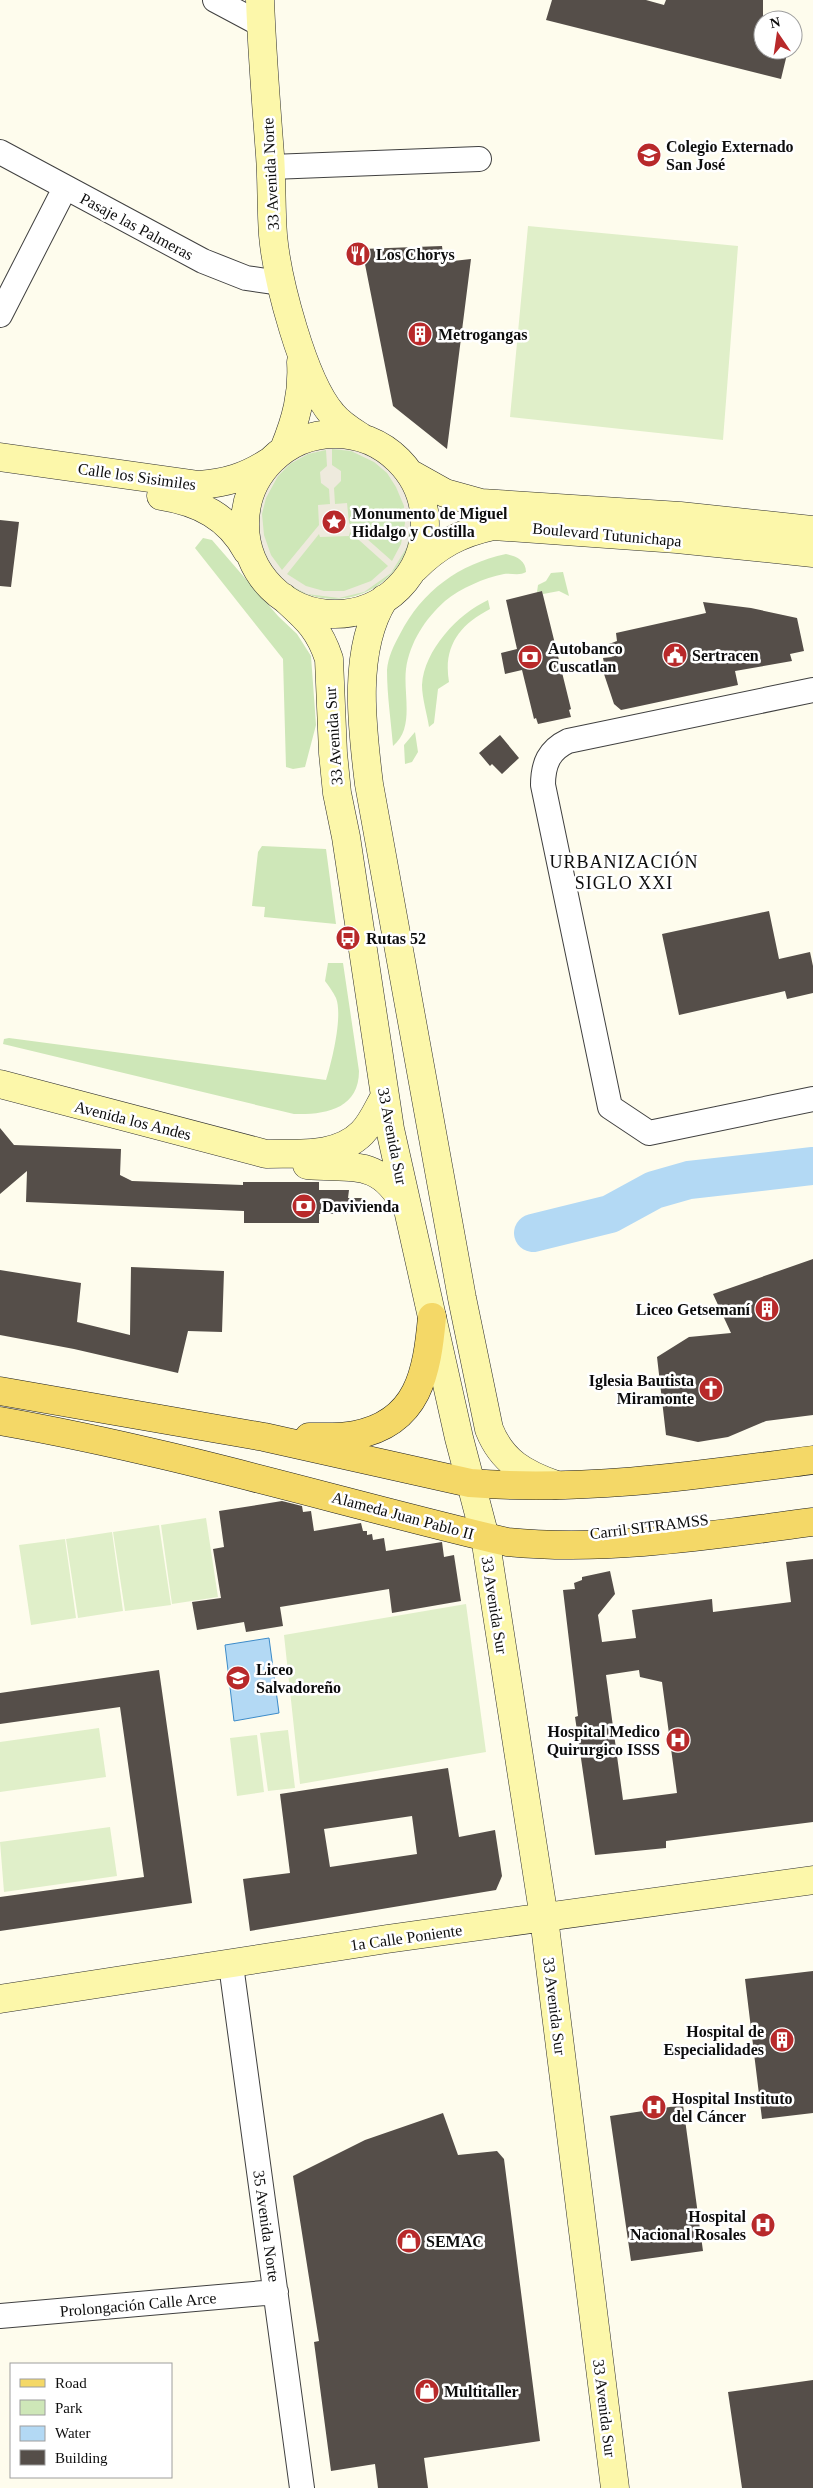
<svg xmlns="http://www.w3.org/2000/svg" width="813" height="2488" viewBox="0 0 813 2488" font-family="Georgia,serif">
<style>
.green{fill:#cee7b8}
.pitch{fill:#e0efc9}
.plaza{fill:#eeeadd;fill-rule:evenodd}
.water{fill:#b3d9f4;stroke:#3c8bc9}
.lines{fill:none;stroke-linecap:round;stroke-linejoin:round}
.river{stroke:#b3d9f4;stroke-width:38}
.building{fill:#554e49;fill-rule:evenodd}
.street-casing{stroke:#404040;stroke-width:26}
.secondary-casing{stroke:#2f2f2f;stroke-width:29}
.primary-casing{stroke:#1e1e1e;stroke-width:29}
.street{stroke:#fff;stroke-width:24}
.secondary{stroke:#fcf7aa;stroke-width:28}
.primary{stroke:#f4d867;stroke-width:28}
.labels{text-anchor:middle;stroke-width:5;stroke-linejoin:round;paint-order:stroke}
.poi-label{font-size:16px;font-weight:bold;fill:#0d0d0d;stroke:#fff;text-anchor:start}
.street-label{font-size:16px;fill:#0d0d0d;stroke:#fff}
.neighbourhood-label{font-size:18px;letter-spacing:1px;fill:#0d0d0d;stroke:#fff}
</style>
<rect width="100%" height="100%" fill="#fefced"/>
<path class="green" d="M256 521a78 78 0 1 1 156 0a78 78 0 1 1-156 0Z
M203 538 212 540 278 616 297 634 311 656 316 725 305 767 293 769 286 767 283 659 195 548Z
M506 554C516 556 526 560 526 572 520 576 511 573 504 574 484 578 461 588 445 601 425 619 410 642 406 669 403 694 415 728 393 746 391 721 387 695 387 670 388 657 394 645 400 634 422 591 459 564 506 554Z
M563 572 569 596 559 591 543 594 542 591 537 592 538 585 546 581 551 573Z
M488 600 490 609C459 625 443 647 449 682L438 689 434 723 429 727C427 714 422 698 422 685 424 650 458 614 488 600Z
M415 732 418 752 412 762 405 764 404 745Z
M262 846 326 849 336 924 264 917 265 907 252 906 258 852Z
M328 963H343L359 1071C359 1109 325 1115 294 1114L3 1044 4 1039 9 1038 326 1080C332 1061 343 1016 336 998 333 992 329 986 325 981Z"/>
<path class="pitch" d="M528 226 738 246 723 440 510 417Z
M206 1518 218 1597 172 1604 161 1525Z
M159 1525 171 1605 125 1611 113 1532Z
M112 1532 123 1611 78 1618 66 1539Z
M65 1539 76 1618 31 1625 19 1545Z
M466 1604 486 1752 300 1784 284 1635Z
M99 1728 106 1777 0 1792V1742Z
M288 1730 295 1788 268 1791 260 1733Z
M257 1735 264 1792 237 1796 230 1738Z
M110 1827 117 1876 4 1892 0 1842Z"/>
<path class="plaza" d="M331 443 363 448 385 461 404 486 412 516 407 547 391 573 364 592 339 598 307 594 290 585 278 576 262 553 255 522 261 491 279 464 300 450ZM332 449 351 451 374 462 387 473 396 487 404 506 405 523 401 544 392 561 349 523 347 503 335 504 334 488 341 481V471L332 465ZM326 450 327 466 320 472 321 483 329 489 330 504 318 505 319 525 282 570 271 555 264 535 262 514 266 498 278 476 290 464 308 454ZM350 532 388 566 371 581 344 591H324L306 586 287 574 319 534 320 537 349 536Z"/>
<path class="water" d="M269 1638 279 1713 234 1721 225 1645Z"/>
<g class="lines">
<path class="river" d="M533 1233 610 1214 654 1190 689 1180 813 1166"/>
</g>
<path class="building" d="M552 0H646L664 5 666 0H763V50H788L781 79 546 20Z
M442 246 444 262 471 259 447 449 393 406 362 249Z
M0 520 19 522 11 587 0 586Z
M542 591 571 709 569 710 571 717 538 724 536 718 534 719 522 670 505 674 501 653 517 649 506 600Z
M703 602 751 608 797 618 804 651 790 654 792 661 735 671 738 685 626 709 621 710 614 704 604 674 606 673 603 658 612 657 609 644 617 641 616 633 706 613Z
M500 735 519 758 502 774 492 764 490 766 479 753Z
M769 911 779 959 810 952 813 966V993L787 999 785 991 679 1015 662 934Z
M0 1128 14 1145 121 1149 120 1175 132 1181 243 1185V1182H319V1190H349L348 1198H365V1214H319V1223H244V1211L26 1202 27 1171 0 1194Z
M813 1259V1415L766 1421 728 1437 698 1442 666 1435 657 1357 689 1337 731 1333 713 1294Z
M131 1267 224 1271 222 1332 188 1331 178 1373 74 1349 0 1335V1270L81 1283 77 1322 130 1335Z
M282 1501 302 1506 303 1512 311 1511 314 1531 361 1523 363 1531H367V1535L372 1534 373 1540 384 1538 386 1551 442 1542 444 1557 454 1555 461 1601 392 1613 389 1589 280 1607 283 1626 246 1632 244 1622 197 1630 192 1602 221 1598 213 1549 224 1547 219 1511Z
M813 1559V1822L666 1841V1848L595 1855 575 1717 578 1716 563 1590 575 1589 574 1583 582 1580V1577L610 1571 615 1594 598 1615 602 1642 636 1638 632 1610 712 1599 713 1612 791 1602 786 1562ZM639 1670 640 1677 662 1682 677 1793 623 1800 606 1675Z
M159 1670 192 1903 0 1931V1897L144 1877 120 1707 0 1724V1693Z
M448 1768 459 1837 495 1830 502 1876 496 1890 250 1931 243 1879 290 1873 280 1794ZM412 1816 417 1854 330 1867 324 1829Z
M813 1971V2113L762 2119 745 1979Z
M683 2105 703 2251 631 2261 610 2116Z
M443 2113 458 2155 497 2151 504 2159 540 2441 424 2458 428 2488H378L375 2464 331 2471 314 2342 319 2341 293 2176 365 2140Z
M813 2380V2488H742L728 2392Z"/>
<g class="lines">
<defs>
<path id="street" d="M215 0 260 24
M0 152 203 261 246 278 280 283
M271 167 479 159
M0 315 65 188
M813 690 568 741C549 750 543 764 543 785L610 1107 649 1133 813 1099
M231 1965 302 2488
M0 2316 276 2292"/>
<path id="secondary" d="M260 0C262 52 266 104 270 155 272 182 271 209 273 235 277 280 303 380 332 414 340 424 350 430 361 437
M245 524a90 90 0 1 1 180 0a90 90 0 1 1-180 0Z
M284 449C296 420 303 394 301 362
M0 457 199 485C226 483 246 477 269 462
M411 474 445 493 481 503 680 516 813 530
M161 496C199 502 229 517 247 551
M414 569C438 545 460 533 493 526L677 539 813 553
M283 597C306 618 319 628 329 659L333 753 337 793 346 837 390 1129 459 1438 485 1537 544 1918 615 2488
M384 599C352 650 362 727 369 784L462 1298 489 1429C502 1462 525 1474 556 1485
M0 1084 266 1154C298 1153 337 1158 362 1133 372 1123 378 1108 385 1096
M307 1165C354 1169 378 1158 405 1205
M0 1999 387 1939 813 1880"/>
<path id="primary" d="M0 1391 264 1437 470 1483C584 1492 700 1475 813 1460
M0 1421C172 1451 338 1502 507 1542 608 1552 713 1535 813 1522
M309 1437C324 1437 340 1438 355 1435 419 1423 427 1372 432 1317"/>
</defs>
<use href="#street" class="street-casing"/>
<use href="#secondary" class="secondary-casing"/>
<use href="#primary" class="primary-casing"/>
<use href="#street" class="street"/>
<use href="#secondary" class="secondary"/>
<use href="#primary" class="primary"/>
</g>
<defs>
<symbol id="school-disc" viewBox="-11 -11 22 22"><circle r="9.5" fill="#b8292a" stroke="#fff"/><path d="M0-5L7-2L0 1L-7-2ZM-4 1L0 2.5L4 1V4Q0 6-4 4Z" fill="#fff"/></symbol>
<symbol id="restaurant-disc" viewBox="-11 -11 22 22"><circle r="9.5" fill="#b8292a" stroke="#fff"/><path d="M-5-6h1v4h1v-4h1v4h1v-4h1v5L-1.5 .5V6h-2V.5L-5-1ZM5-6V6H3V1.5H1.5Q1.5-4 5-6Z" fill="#fff"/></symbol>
<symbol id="building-disc" viewBox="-11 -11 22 22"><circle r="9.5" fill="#b8292a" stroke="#fff"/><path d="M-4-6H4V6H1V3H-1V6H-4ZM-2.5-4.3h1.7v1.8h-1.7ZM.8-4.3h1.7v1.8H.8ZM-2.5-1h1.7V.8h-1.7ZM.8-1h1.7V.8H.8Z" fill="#fff"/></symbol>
<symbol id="sight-disc" viewBox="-11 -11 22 22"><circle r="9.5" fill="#b8292a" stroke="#fff"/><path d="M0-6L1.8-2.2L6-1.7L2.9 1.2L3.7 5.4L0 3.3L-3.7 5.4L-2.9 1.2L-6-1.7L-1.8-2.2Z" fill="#fff"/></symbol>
<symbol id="civic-disc" viewBox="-11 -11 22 22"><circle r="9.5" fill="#b8292a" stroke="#fff"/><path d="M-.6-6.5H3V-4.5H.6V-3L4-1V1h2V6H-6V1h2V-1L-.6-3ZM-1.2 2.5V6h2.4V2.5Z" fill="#fff"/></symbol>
<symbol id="bank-disc" viewBox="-11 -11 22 22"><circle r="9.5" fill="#b8292a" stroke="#fff"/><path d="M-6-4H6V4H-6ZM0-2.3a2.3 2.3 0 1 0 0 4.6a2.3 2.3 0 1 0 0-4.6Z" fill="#fff"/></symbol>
<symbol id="bus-disc" viewBox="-11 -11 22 22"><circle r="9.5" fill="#b8292a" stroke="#fff"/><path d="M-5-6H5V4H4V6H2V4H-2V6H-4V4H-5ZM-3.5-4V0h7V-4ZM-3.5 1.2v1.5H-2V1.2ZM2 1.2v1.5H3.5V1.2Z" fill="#fff"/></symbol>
<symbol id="church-disc" viewBox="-11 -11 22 22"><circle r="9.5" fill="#b8292a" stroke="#fff"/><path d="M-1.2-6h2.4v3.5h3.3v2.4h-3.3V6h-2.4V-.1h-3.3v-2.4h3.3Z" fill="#fff"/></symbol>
<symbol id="hospital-disc" viewBox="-11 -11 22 22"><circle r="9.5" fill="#b8292a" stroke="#fff"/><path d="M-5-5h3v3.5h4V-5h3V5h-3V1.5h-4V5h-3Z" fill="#fff"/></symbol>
<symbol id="shop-disc" viewBox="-11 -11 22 22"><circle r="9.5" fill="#b8292a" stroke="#fff"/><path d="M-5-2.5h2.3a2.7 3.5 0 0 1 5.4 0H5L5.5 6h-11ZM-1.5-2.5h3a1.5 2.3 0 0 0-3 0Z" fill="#fff"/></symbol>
</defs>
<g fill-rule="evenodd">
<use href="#school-disc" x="635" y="141" width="28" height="28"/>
<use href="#restaurant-disc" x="344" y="240" width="28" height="28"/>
<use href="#building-disc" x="406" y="320" width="28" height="28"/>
<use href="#sight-disc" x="320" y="508" width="28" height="28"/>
<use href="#civic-disc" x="661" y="641" width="28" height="28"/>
<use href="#bank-disc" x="516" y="643" width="28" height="28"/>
<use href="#bus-disc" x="334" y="924" width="28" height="28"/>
<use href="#bank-disc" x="290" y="1192" width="28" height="28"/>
<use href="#building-disc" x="753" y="1295" width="28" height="28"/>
<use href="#church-disc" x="697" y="1375" width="28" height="28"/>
<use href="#school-disc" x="224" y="1664" width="28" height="28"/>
<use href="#hospital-disc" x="664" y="1726" width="28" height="28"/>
<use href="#building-disc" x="768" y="2026" width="28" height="28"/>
<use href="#hospital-disc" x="640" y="2093" width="28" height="28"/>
<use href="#hospital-disc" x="749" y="2211" width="28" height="28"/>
<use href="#shop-disc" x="395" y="2227" width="28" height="28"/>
<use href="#shop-disc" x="413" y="2377" width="28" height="28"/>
</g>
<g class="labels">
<g class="poi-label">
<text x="666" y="152">Colegio Externado<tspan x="666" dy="18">San José</tspan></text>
<text x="376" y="260">Los Chorys</text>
<text x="438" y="340">Metrogangas</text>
<text x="352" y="519">Monumento de Miguel<tspan x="352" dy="18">Hidalgo y Costilla</tspan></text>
<text x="548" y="654">Autobanco<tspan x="548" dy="18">Cuscatlan</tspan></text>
<text x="692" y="661">Sertracen</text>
<text x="366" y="944">Rutas 52</text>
<text x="322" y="1212">Davivienda</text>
<text x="750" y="1315" text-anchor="end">Liceo Getsemaní</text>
<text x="694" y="1386" text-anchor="end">Iglesia Bautista<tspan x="694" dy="18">Miramonte</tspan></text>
<text x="256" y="1675">Liceo<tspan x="256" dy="18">Salvadoreño</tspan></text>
<text x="660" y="1737" text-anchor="end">Hospital Medico<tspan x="660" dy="18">Quirurgico ISSS</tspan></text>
<text x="764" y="2037" text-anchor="end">Hospital de<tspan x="764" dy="18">Especialidades</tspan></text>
<text x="672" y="2104">Hospital Instituto<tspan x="672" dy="18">del Cáncer</tspan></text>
<text x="746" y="2222" text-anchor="end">Hospital<tspan x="746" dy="18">Nacional Rosales</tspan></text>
<text x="426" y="2247">SEMAC</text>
<text x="444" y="2397">Multitaller</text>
</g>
<g class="street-label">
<text transform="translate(270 174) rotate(-93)" y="6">33 Avenida Norte</text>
<text transform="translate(137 226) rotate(28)" y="6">Pasaje las Palmeras</text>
<text transform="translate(137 476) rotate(8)" y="6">Calle los Sisimiles</text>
<text transform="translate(607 534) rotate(5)" y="6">Boulevard Tutunichapa</text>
<text transform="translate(333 736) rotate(-94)" y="6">33 Avenida Sur</text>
<text transform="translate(133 1120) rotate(14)" y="6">Avenida los Andes</text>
<text transform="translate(393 1136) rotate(79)" y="6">33 Avenida Sur</text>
<text transform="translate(403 1515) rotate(15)" y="6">Alameda Juan Pablo II</text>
<text transform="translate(649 1526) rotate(-7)" y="6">Carril SITRAMSS</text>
<text transform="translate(495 1605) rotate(81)" y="6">33 Avenida Sur</text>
<text transform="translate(406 1937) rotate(-8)" y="6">1a Calle Poniente</text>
<text transform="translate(555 2006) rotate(83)" y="6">33 Avenida Sur</text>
<text transform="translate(267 2226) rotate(82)" y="6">35 Avenida Norte</text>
<text transform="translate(138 2304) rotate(-5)" y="6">Prolongación Calle Arce</text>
<text transform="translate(605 2408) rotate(83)" y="6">33 Avenida Sur</text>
</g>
<g class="neighbourhood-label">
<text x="624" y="868">URBANIZACIÓN<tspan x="624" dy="21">SIGLO XXI</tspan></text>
</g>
</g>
<rect x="10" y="2363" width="162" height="115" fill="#ffffff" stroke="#9e9e9e"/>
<rect x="20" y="2379" width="25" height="8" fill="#f4d867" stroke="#9e9e9e"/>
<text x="55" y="2388" font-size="15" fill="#0d0d0d">Road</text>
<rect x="20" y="2400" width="25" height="15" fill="#cee7b8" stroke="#9e9e9e"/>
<text x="55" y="2413" font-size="15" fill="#0d0d0d">Park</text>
<rect x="20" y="2426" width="25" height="15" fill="#b3d9f4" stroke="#9e9e9e"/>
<text x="55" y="2438" font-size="15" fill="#0d0d0d">Water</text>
<rect x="20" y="2450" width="25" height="15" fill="#554e49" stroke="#9e9e9e"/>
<text x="55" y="2463" font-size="15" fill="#0d0d0d">Building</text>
<g transform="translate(778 35) rotate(347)"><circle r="24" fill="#ffffff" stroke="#9e9e9e"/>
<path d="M0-4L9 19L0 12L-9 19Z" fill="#b8292a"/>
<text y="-8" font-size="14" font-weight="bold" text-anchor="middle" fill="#0d0d0d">N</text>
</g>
</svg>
